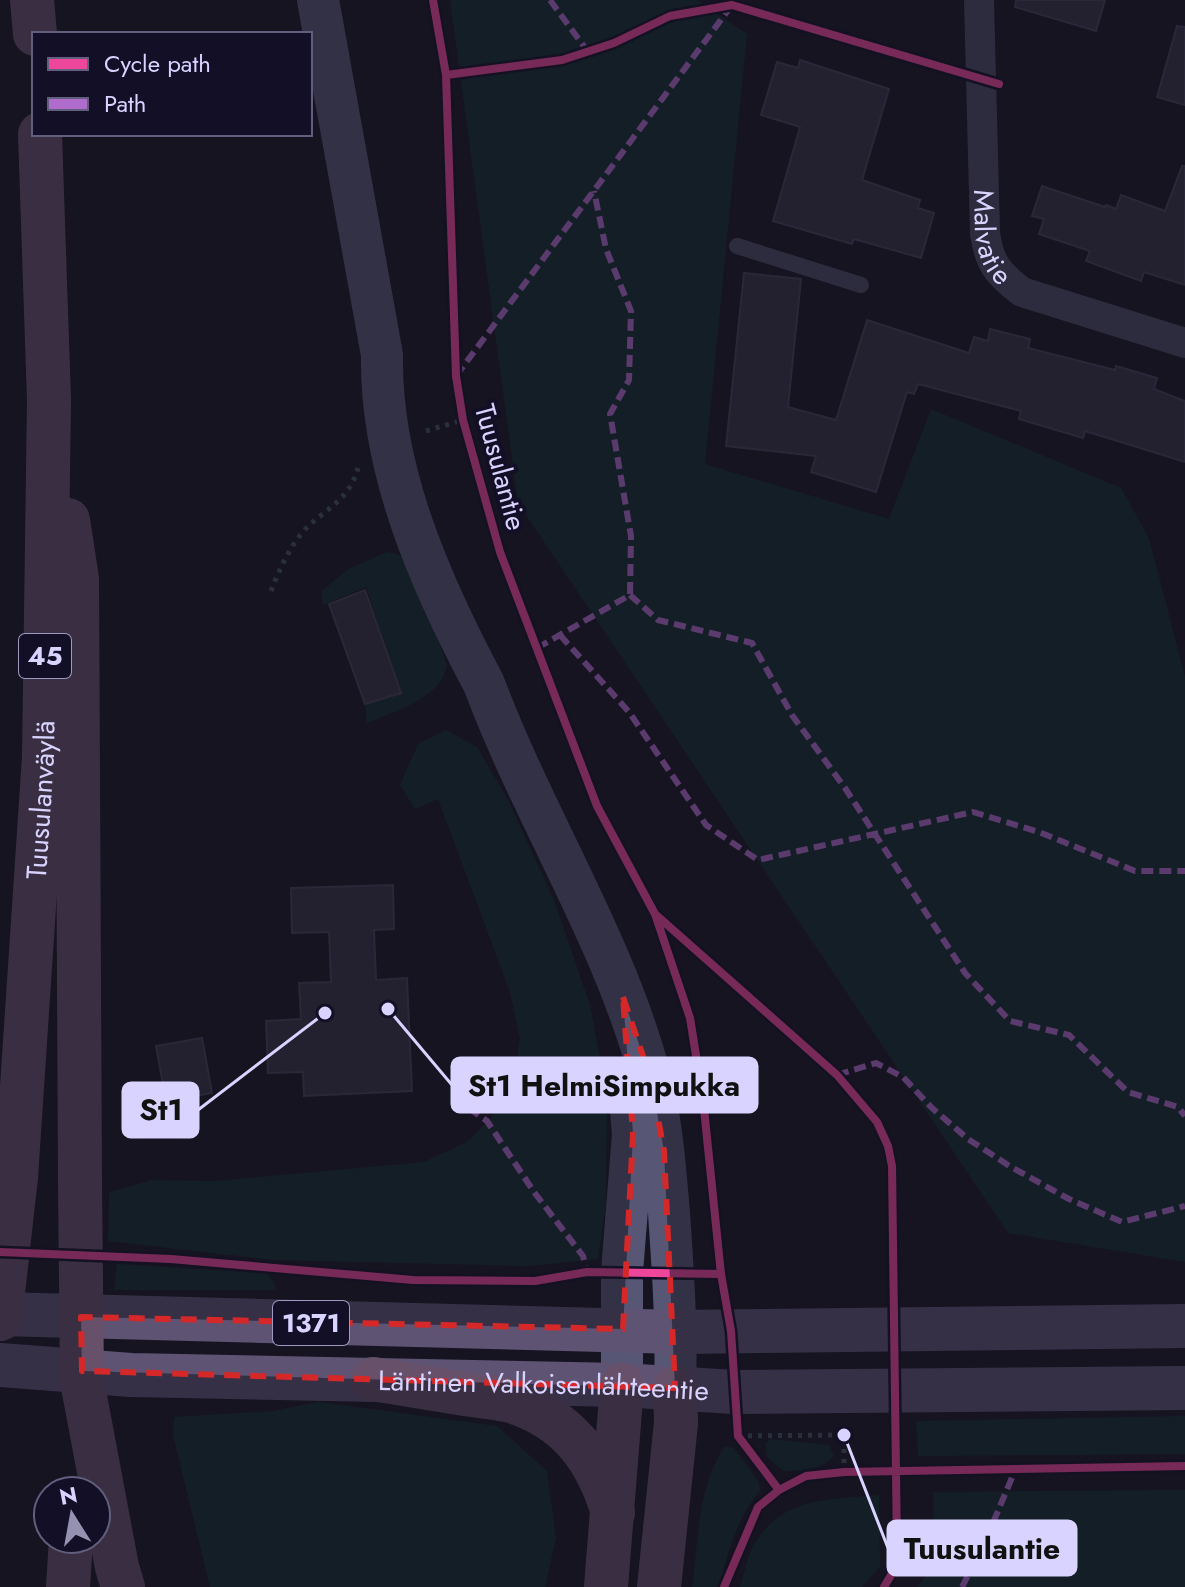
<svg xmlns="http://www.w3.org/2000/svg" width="1185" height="1587" viewBox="0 0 1185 1587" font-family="Jost,sans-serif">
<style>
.green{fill:#132c2d}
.building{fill:#343243;stroke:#433f54;stroke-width:2}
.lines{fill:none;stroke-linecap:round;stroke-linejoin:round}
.path{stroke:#44505f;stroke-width:5;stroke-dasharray:4 6;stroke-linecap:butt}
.service{stroke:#4a4962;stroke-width:16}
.minor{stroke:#4a4962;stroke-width:30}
.secondary{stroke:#575674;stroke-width:42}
.primary{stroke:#5e5373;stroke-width:44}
.motorway{stroke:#67516a;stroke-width:44}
.motorway-bridge{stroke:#67516a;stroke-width:44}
.quiet{stroke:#b06ccc;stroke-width:6;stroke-dasharray:12 6;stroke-linecap:butt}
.cycleway-casing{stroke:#130f26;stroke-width:13}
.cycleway{stroke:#ed469a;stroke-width:8}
.marked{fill:none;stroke:#d62828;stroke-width:6;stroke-dasharray:16 10;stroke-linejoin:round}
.labels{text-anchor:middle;stroke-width:8;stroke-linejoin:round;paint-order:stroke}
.shield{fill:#130f26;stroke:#9e99be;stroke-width:2}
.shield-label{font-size:26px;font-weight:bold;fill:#d9d4ff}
.street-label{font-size:28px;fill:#d9d4ff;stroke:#130f26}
.leader{fill:none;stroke:#d9d4ff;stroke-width:3}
.callout-dot{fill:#d9d4ff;stroke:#130f26;stroke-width:3}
.callout{fill:#d9d4ff;stroke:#d9d4ff;stroke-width:3}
.callout-label{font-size:30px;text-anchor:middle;font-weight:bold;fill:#111}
</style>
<rect width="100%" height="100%" fill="#161421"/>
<path class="green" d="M450 0H697L747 34 705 464 889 519 931 409 1121 488 1149 538 1185 677V1262L1008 1233 518 503Z
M387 552 410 558 447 665C441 699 396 710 367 723L365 704 401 692 366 587 323 605 321 592 348 569Z
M446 730 477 747 508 800 554 900 590 1005 607 1096 606 1204 598 1259 528 1266 274 1260 108 1241 109 1192 152 1180 214 1181 424 1162 467 1142 510 1098 520 1039 510 992 438 799 415 809 400 785 418 744Z
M117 1264 266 1273 274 1283 276 1290H114Z
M319 1402 497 1426 547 1471 556 1538 545 1587H210L173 1435 174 1417 273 1411Z
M1185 1416V1454L918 1456 916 1421Z
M771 1439 829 1445 834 1456C821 1470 801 1470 783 1471L767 1457 765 1444Z
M725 1446 734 1448 759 1482 760 1491C737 1517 727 1554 719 1587H692C699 1539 697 1487 725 1446Z
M1185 1490V1587H917L934 1566 933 1492Z
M879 1495 880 1567 862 1587H740C744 1574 747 1558 753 1546 782 1496 828 1500 879 1495Z"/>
<path class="building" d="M1016 0H1105L1096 31 1015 7Z
M1177 26 1185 27V105L1157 97Z
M800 60 889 89 862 180 920 200 918 208 934 213 921 258 854 239 852 244 773 221 800 127 761 115 777 62 798 68Z
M1182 166H1185V285L1144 272 1141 281 1086 261 1090 251 1039 234 1044 219 1032 216 1042 186 1105 207 1106 205 1116 209 1121 195 1165 211Z
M744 273 801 279 788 407 836 420 867 320 969 353 974 337 988 341 990 329 1030 339 1028 348 1115 370 1116 366 1157 378 1154 389 1185 401V462L1085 431 1083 438 1019 419 1021 411 918 384 914 394 907 392 876 492 811 472 816 456 726 446Z
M365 590 401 693 365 704 329 604Z
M393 885 394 929 374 930 376 980 407 978 412 1091 304 1096 303 1072 268 1073 266 1021 301 1019 299 983 331 982 329 932 292 933 291 888Z
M202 1038 212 1093 166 1101 156 1046Z"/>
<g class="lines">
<path class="path" d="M426 431 463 420
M271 591C279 571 287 552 301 534 322 509 348 504 358 468
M738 1436 844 1435V1472"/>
<path class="service" d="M737 246 861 285"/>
<path class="minor" id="s1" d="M979 0 985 233C989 263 998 274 1022 292L1185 343"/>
<path class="secondary" d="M318 0 382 355C380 470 431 584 484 684 534 818 615 941 651 1080 662 1123 665 1168 669 1213 673 1271 677 1329 675 1388
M622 1385V1272L633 1134 629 1086"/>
<g class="primary">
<path d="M0 1314 677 1332 1185 1326"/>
<path id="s2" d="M0 1365 131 1375 622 1385 734 1392 1185 1388"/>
</g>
<g class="motorway">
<path d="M32 0 35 34"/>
<path d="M68 520 77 579 80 1181"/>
<path id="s3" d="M16 1177 44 757 49 400 40 134"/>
<path d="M373 1379C404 1384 434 1389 465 1394 481 1397 499 1397 514 1402 569 1420 597 1459 613 1513"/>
<path d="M82 1381 117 1567 123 1587"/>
<path d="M68 1587 71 1539"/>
<path d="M606 1587 622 1385"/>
<path d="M659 1587 676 1423 675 1388"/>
</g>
<path class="motorway-bridge" d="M80 1181 82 1381
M0 1319 16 1177"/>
<path class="quiet" d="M550 0 588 52
M456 376 732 5
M630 595 658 620 752 643 792 715 845 788 965 973 1010 1021 1069 1035 1128 1092 1178 1107 1185 1116
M560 635 629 712 706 825 758 860 973 812 1039 832 1135 871H1185
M537 648 630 595 631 536 610 414 629 380 631 311 606 249 594 191
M837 1075 876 1063 903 1077 932 1108 968 1139 1011 1167 1069 1199 1122 1222 1185 1206
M454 1098 487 1121 534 1192 583 1256 587 1272
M962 1587 985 1542 1016 1468"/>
<defs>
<path id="cycleway" d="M433 0 446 75 456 376 463 420 500 552 597 806 655 914 690 1018 703 1099 721 1274 731 1331 738 1436 779 1490
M446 75 562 60 614 43 670 16 732 5 999 84
M655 914 837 1075 877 1122 888 1146 892 1166 897 1549 894 1570 884 1587
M0 1252 171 1259 413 1280 535 1281 587 1272 721 1274
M724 1587 758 1507 779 1490 806 1476 844 1472 1185 1466"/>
</defs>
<use href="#cycleway" class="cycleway-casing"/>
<use href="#cycleway" class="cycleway"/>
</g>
<path d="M0 0H1185V1587H0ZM623 997 651 1080 664 1151 675 1388 82 1371 81 1317 623 1329 633 1134Z" fill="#161421" fill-opacity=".55" fill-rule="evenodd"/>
<path class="marked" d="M623 997 651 1080 664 1151 675 1388 82 1371 81 1317 623 1329 633 1134Z"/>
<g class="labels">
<g class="shield">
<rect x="19" y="634" width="52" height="44" rx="6"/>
<rect x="273" y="1301" width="76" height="44" rx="6"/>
</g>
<g class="shield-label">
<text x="45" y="665">45</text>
<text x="311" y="1332">1371</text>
</g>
<g class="street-label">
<text dy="10" stroke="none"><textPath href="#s1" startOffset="238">Malvatie</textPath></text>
<text transform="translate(501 467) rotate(75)" y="10">Tuusulantie</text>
<text dy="10" stroke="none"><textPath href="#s3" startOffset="378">Tuusulanväylä</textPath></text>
<text dy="10" stroke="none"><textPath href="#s2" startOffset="544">Läntinen Valkoisenlähteentie</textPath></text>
</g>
</g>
<path class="leader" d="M388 1009L452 1085M325 1013L198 1110M844 1435L888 1548"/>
<g class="callout-dot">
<circle cx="388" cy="1009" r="8"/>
<circle cx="325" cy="1013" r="8"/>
<circle cx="844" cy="1435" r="8"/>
</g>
<g class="callout">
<rect x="452" y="1058" width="305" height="54" rx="8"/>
<rect x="123" y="1083" width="75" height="54" rx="8"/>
<rect x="888" y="1521" width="188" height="54" rx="8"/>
</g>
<g class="callout-label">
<text x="604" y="1096">St1 HelmiSimpukka</text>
<text x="161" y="1120">St1</text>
<text x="982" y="1559">Tuusulantie</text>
</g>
<rect x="32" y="32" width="280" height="104" fill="#130f26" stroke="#625e7d" stroke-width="2"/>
<rect x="48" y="58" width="40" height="12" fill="#ed469a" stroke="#625e7d" stroke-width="2"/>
<text x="104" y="72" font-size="24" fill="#d9d4ff">Cycle path</text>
<rect x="48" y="98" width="40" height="12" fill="#b06ccc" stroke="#625e7d" stroke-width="2"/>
<text x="104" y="112" font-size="24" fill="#d9d4ff">Path</text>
<g transform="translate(72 1515) rotate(349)"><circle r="38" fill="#130f26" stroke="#625e7d" stroke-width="2"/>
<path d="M0-6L14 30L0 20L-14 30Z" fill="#9591b1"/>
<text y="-12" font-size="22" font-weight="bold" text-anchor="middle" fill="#d9d4ff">N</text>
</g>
</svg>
